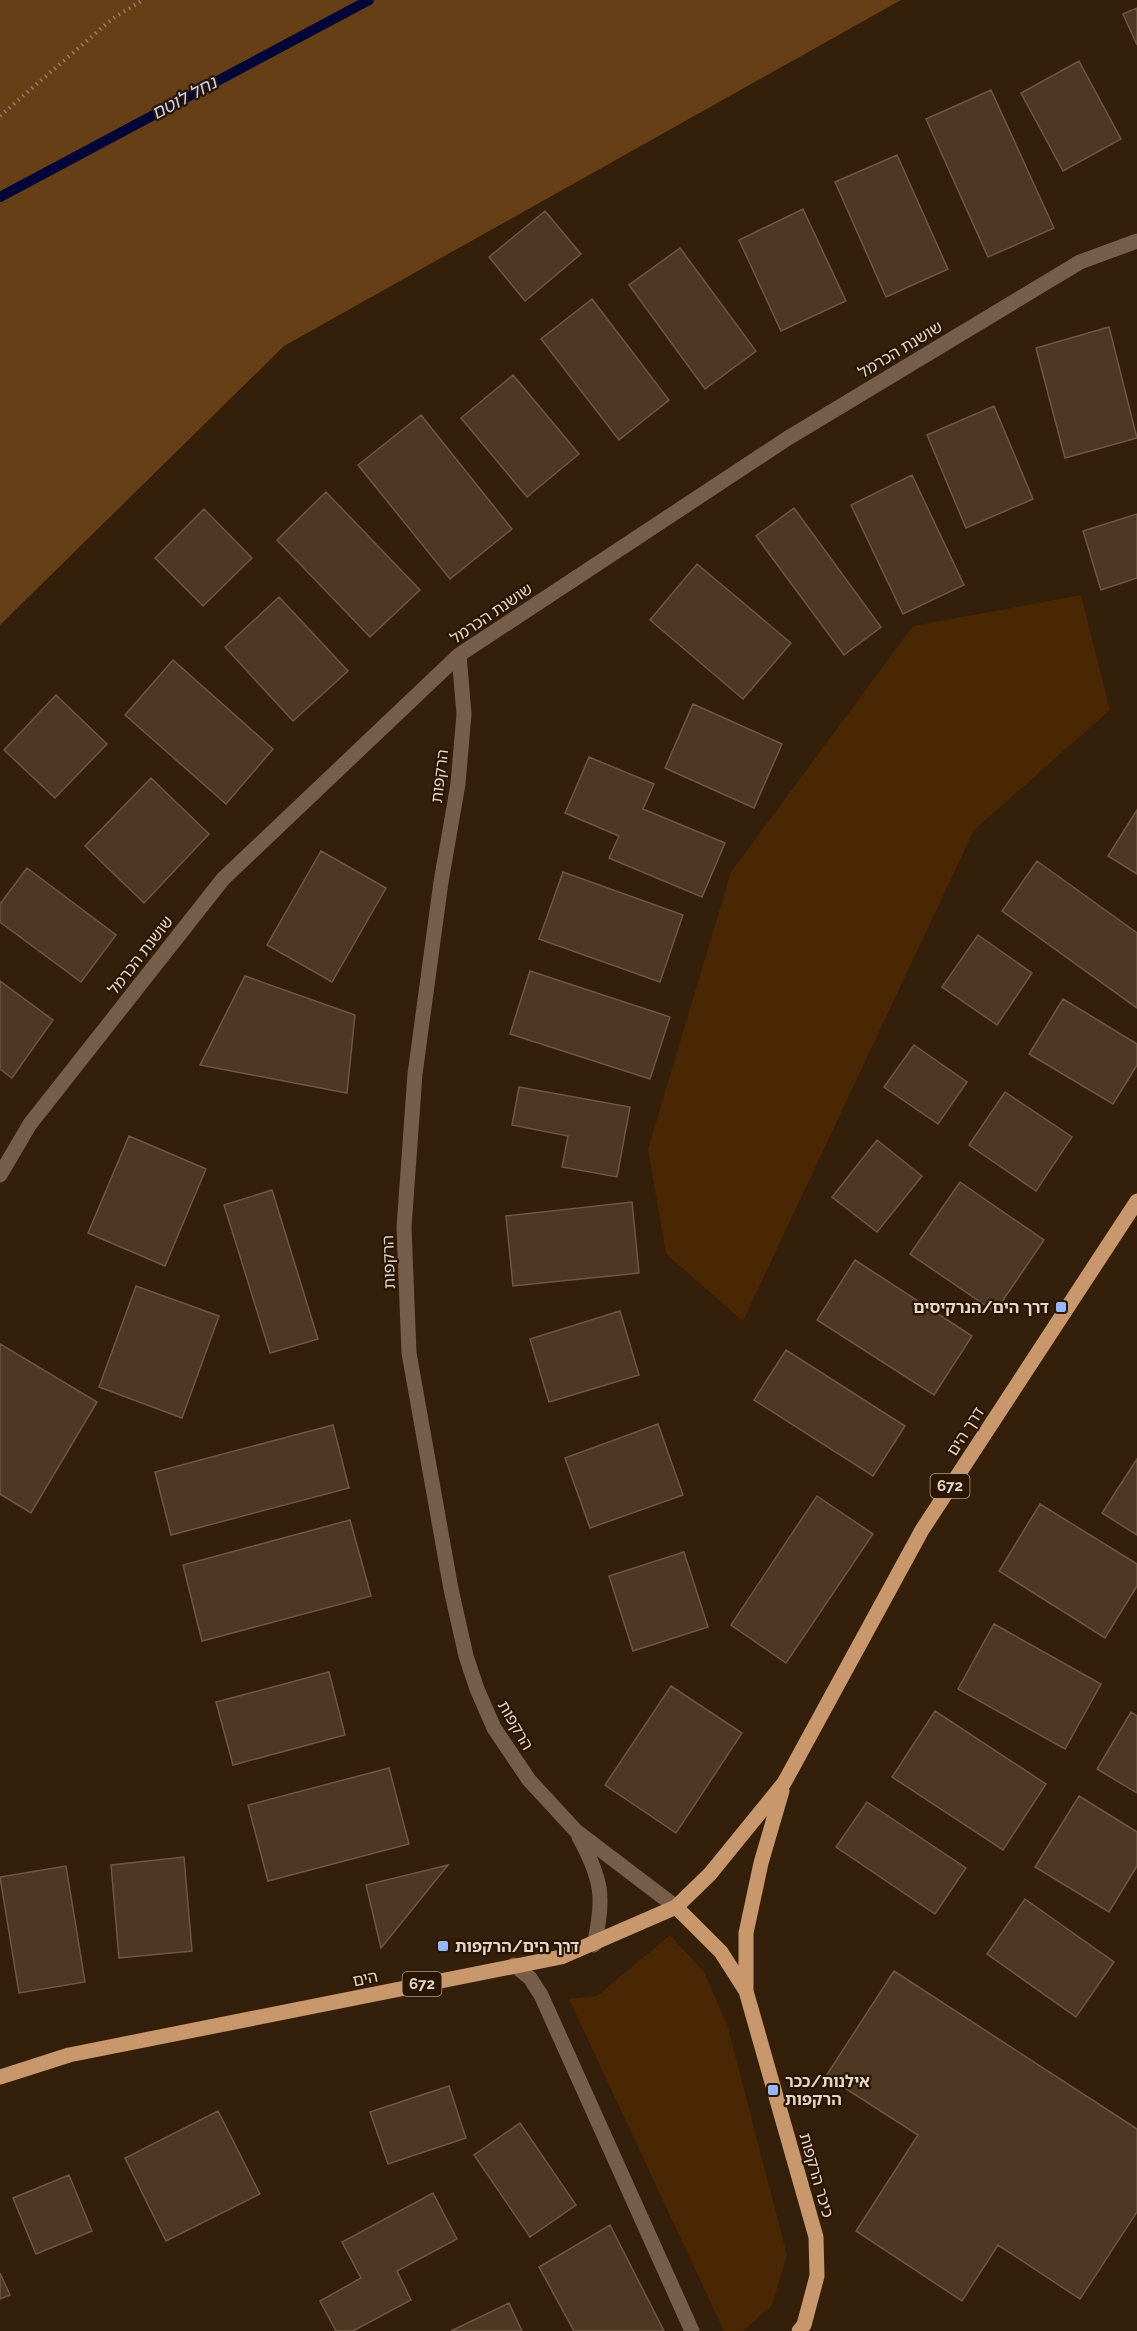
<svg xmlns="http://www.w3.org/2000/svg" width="1137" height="2331" viewBox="0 0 1137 2331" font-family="Raleway,'Noto Sans Hebrew',sans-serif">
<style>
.green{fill:#492703}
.forest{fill:#673f17}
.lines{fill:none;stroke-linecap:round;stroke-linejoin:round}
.stream{stroke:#010538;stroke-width:10}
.building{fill:#4e3823;stroke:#6f5742;stroke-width:1.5}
.path{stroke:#907e6e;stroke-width:4;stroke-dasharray:1.5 4.5;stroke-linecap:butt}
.minor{stroke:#765e4a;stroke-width:15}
.primary{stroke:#c8976c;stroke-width:15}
.poi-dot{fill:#97b6fd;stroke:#2a1503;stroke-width:2}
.labels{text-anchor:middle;stroke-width:4.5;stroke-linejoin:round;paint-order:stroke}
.shield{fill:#2a1503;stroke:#ad9c8e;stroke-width:1.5}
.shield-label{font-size:15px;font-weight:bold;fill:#e5d6ca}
.street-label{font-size:16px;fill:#e5d6ca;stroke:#2a1503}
.poi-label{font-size:16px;font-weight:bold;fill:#e5d6ca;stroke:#2a1503;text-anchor:start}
.water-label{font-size:18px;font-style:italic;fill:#c3d3f5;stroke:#2a1503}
</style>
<rect width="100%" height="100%" fill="#341f0b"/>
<path class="green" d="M1081 595 1110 710 974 830 743 1321 666 1254 648 1149 731 872 913 626Z
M670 1935 704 1972 727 2024 787 2255 772 2305 743 2331H724L569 1999 597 1996Z"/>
<path class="forest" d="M0 0H901L284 346 0 625Z"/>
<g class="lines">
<path class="stream" d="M0 197 369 0"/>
</g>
<path class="building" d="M1137 8V45L1123 14Z
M1079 61 1121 139 1063 171 1021 93Z
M991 90 1054 228 988 257 926 119Z
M897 155 948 269 886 297 835 182Z
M803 209 846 301 781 331 739 240Z
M545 211 581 254 525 301 489 257Z
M680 248 756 351 705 389 629 285Z
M592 299 669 400 619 440 541 339Z
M1109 327 1137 438 1065 458 1036 348Z
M513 375 579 454 527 497 461 418Z
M994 406 1033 499 966 528 927 435Z
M421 415 512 529 450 579 358 465Z
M912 475 964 585 903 614 851 505Z
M326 492 420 590 370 637 277 540Z
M794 508 881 627 844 655 756 536Z
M204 509 252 558 203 606 155 558Z
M1137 514V578L1101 590 1083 531Z
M697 564 791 643 743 699 650 620Z
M279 597 348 671 293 721 225 647Z
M173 660 273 749 226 804 125 715Z
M56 695 107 744 55 798 4 750Z
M693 704 782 744 754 808 665 768Z
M589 757 654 784 643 809 725 843 702 897 609 858 619 836 565 813Z
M151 778 209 834 144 903 85 846Z
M1137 810V874L1108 856Z
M321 851 386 888 332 982 267 945Z
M1037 861 1137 933V1008L1002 911Z
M27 868 116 935 81 982 0 922V904Z
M563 872 683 915 660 982 539 939Z
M978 935 1032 973 997 1025 942 987Z
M530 971 670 1017 650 1079 510 1034Z
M245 976 355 1015 347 1093 200 1065Z
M0 981 53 1020 12 1078 0 1069Z
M1063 999 1137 1044V1065L1113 1104 1029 1054Z
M914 1045 967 1082 938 1124 884 1087Z
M519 1087 630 1107 617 1177 562 1167 568 1136 512 1125Z
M1005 1092 1072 1137 1036 1191 969 1145Z
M129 1136 206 1169 165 1266 88 1233Z
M877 1140 922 1176 877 1232 832 1197Z
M960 1182 1044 1240 995 1312 910 1254Z
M272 1190 318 1339 270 1353 224 1205Z
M632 1202 639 1273 513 1286 506 1216Z
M855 1260 972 1336 934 1395 817 1320Z
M136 1286 219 1316 182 1418 99 1387Z
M620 1311 639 1375 549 1402 530 1339Z
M0 1344 97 1402 31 1513 0 1494Z
M786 1350 905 1426 873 1476 754 1400Z
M658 1424 683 1495 590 1528 565 1458Z
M333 1425 349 1488 171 1535 155 1472Z
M1137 1459V1535L1102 1513Z
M817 1496 873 1534 786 1663 731 1625Z
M1040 1504 1137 1564V1586L1105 1638 999 1571Z
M350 1520 371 1596 202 1641 183 1565Z
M684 1552 708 1627 633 1651 609 1576Z
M994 1624 1101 1684 1065 1749 958 1689Z
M329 1672 345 1735 233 1765 216 1702Z
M671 1686 742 1733 676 1833 605 1785Z
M935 1711 1046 1784 1003 1850 892 1777Z
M1131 1712 1137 1716V1793L1097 1769Z
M389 1768 409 1844 268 1881 248 1805Z
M1079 1796 1137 1832V1866L1109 1912 1035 1867Z
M867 1802 966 1868 935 1914 836 1847Z
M184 1857 192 1951 119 1958 111 1865Z
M448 1865 381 1948 366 1885Z
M66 1866 85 1982 19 1993 0 1877Z
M1025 1899 1114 1962 1076 2017 987 1954Z
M894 1971 1137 2129V2212L1080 2299 998 2245 962 2301 856 2231 918 2135 826 2076Z
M449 2086 466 2138 388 2164 370 2112Z
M218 2111 260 2194 166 2241 125 2158Z
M520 2123 576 2205 530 2237 474 2155Z
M69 2175 92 2231 36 2254 13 2198Z
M433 2193 457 2239 397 2271 411 2300 353 2331H336L320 2301 361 2278 342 2242Z
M610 2225 664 2331H574L539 2267Z
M0 2273 10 2295 0 2299Z
M509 2303 522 2331H451Z"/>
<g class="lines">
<path class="path" d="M0 116 112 19 143 0"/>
<path class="minor" d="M459 655 464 714 458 784 441 882 415 1074 404 1227 409 1353 451 1589 466 1656 477 1689 494 1728 529 1780 576 1831 676 1907
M0 1175 30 1124 223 879 459 655 788 438 1080 262 1137 241
M579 1837C602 1879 605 1898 594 1945
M514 1965 530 1978 541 1995 692 2331"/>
<path class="primary" d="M782 1791 761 1863 746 1933V1991L816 2237 817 2276 804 2325 799 2331
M676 1907 721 1952 746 1991
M0 2077 69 2055 561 1957 676 1907 710 1874 784 1783 922 1530 1137 1201"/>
</g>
<g class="poi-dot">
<rect x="1055" y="1301" width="12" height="12" rx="3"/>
<rect x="437" y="1940" width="12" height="12" rx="3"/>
<rect x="767" y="2084" width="12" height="12" rx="3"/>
</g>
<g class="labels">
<g class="shield">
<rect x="930.5" y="1474" width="39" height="24" rx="4.5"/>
<rect x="402.5" y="1972" width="39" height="24" rx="4.5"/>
</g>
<g class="shield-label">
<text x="950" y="1491">672</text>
<text x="422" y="1989">672</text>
</g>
<g class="street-label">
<text transform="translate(900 349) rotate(-31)" y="6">שושנת הכרמל</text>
<text transform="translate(491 613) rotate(-34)" y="6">שושנת הכרמל</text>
<text transform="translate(439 776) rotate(-83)" y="6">הרקפות</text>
<text transform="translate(140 955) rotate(-52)" y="6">שושנת הכרמל</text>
<text transform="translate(388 1262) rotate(-92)" y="6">הרקפות</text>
<text transform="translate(965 1431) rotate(-57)" y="6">דרך הים</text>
<text transform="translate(516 1725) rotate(60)" y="6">הרקפות</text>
<text transform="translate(365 1978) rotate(-12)" y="6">הים</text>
<text transform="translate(817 2175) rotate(74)" y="6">כיכר הרקפות</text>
</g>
<g class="poi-label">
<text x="1049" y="1313" text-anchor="end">דרך הים/הנרקיסים</text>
<text x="455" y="1952">דרך הים/הרקפות</text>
<text x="785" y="2087">אילנות/ככר<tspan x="785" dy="18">הרקפות</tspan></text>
</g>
<g class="water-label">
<text transform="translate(184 98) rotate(-28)" y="6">נחל לוטם</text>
</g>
</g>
</svg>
